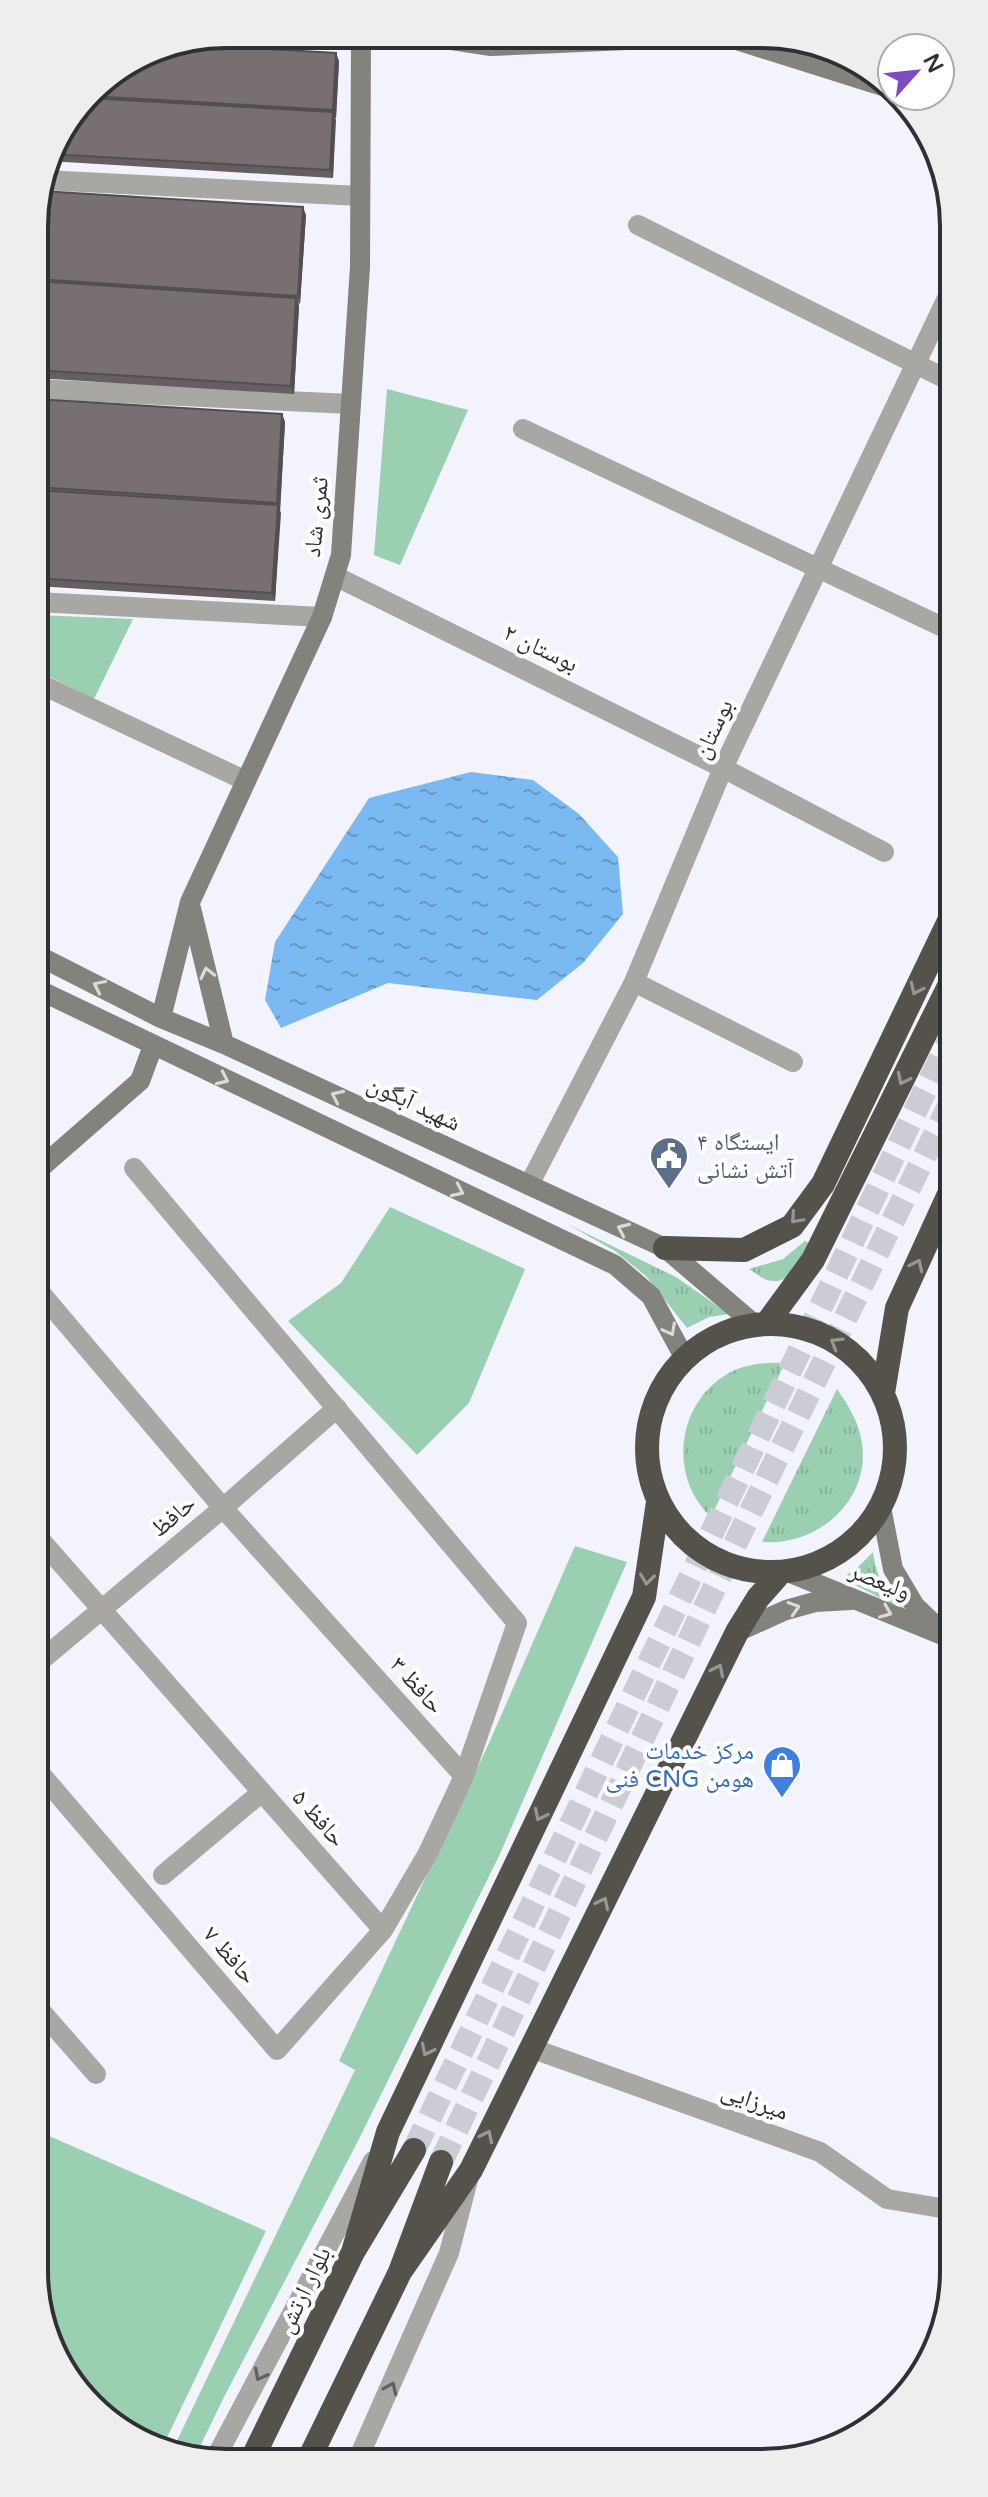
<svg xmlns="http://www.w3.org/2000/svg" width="988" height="2497" viewBox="0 0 988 2497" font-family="'Varela Round','Noto Naskh Arabic',sans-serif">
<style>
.grass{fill:url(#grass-tufts)}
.green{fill:#9acfb2}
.water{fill:url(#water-ripples)}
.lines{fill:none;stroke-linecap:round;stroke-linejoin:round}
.highway-tunnel{stroke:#cbccd4;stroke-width:24;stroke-dasharray:24 12;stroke-linecap:butt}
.street{stroke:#a8a7a3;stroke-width:20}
.secondary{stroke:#83827d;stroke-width:20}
.highway{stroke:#54524b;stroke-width:24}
.wall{fill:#665f62}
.shaded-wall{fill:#534e50}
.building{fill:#776f72;stroke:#534e50;stroke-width:2}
.oneway{stroke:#dadad8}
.oneway2{stroke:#989793}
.oneway3{stroke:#5f6060}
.labels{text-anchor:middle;stroke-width:8;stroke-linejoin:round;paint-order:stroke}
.street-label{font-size:24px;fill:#2f3033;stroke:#fff}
.service-label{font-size:24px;fill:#4e5e75;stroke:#fff;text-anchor:start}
.shop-label{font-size:24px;fill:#366cbe;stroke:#fff;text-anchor:end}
.rim{fill:none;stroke:#2f3033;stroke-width:4}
</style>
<defs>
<pattern id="grass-tufts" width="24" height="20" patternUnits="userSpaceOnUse" patternTransform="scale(2)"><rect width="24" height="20" fill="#9acfb2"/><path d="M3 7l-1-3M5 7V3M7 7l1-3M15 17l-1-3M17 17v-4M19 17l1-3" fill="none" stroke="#85b29a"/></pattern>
<pattern id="water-ripples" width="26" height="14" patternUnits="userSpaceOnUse" patternTransform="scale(2)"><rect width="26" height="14" fill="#7bb9f2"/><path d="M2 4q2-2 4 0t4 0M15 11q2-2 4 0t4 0" fill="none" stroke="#6597c5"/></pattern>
</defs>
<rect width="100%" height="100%" fill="#f2f3fc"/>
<path class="grass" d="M567 1224 676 1277 729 1314 709 1317 687 1328 646 1276 615 1251Z
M805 1241 809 1243C801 1259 792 1287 767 1280 761 1278 754 1272 749 1269L783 1259Z
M785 1363 711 1517C669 1478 676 1407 724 1376 742 1364 765 1362 785 1363Z
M837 1389C848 1405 857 1419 861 1438 874 1498 818 1547 762 1542Z
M873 1552C877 1583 887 1591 909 1613L842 1578 858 1567Z"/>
<path class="green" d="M387 389 468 410 400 565 374 555Z
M36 615 133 619 94 699 36 670Z
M390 1207 525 1269 469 1403 417 1455 288 1321 341 1283Z
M575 1546 627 1562 499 1856 358 2141 224 2397 194 2459H189L172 2451 355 2070 339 2061 489 1743Z
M40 2132 266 2231 163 2446 99 2415 40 2320Z"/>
<path class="water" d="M471 772 533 780 579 814 618 857 623 914 583 963 537 1000 388 983 281 1028 265 1000 275 942 369 798Z"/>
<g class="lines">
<path class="highway-tunnel" d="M414 2150 950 1039
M441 2162 740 1534 950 1104"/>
<path class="street" d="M43 180 360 196
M638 225 948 380
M35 389 351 404
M523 429 949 630
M335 576 723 768 884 852
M36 602 322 617
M36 682 246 781
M634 982 793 1062
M529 1185 634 982 723 768 948 296
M38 1290 223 1508 464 1776 517 1623 134 1168
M38 1537 383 1930 428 1853 464 1776
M39 1662 223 1508 337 1408
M39 1772 277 2050 383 1930
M163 1875 262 1792
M40 2010 96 2074
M531 2048 820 2152 887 2199 953 2210
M215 2459 373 2161
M358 2459 449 2253 468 2180"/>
<path class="secondary" d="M419 35 491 46 696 37
M727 37 892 89
M191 908 224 1044
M37 955 161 1018 224 1044 665 1248 753 1323
M37 989 615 1265 651 1296 684 1357
M161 1018 190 902 322 617 341 555 360 267 361 35
M37 1171 140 1081 153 1046
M881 1507 893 1569 915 1606 940 1630
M788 1572 952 1639
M737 1632 786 1610 815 1602 851 1600"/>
<path class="highway" d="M665 1248 744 1250 792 1226 823 1184 950 919
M767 1323 813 1260 950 984
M647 1448a124 124 0 1 1 248 0a124 124 0 1 1-248 0Z
M883 1393 897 1308 950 1192
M353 2252 388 2132 644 1597 658 1502
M400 2272 471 2170 737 1632 758 1598 781 1572
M252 2459 353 2252 414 2150
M309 2459 400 2272 441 2162"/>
</g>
<path class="wall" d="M339 61 336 118H335L333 178 48 161 54 142 99 82Z
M34 213 306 215 300 304 298 303 299 306 294 394 35 378Z
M35 399 282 414 285 422 275 601 36 586Z"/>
<path class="shaded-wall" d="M336 53 339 61 336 118 333 110Z
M333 112 336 120 333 178 330 170Z
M303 207 306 215 300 304 298 296Z
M296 298 299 306 294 394 291 386Z
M282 414 285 422 280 511 277 503Z
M278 505 281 513 275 601 272 593Z"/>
<path class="building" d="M178 44 336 53 333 110 89 96 99 82 153 48Z
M87 98 333 112 330 170 50 154 54 142Z
M41 191 303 207 298 296 35 279 34 213Z
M35 281 296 298 291 386 35 370Z
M35 399 282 414 277 503 35 487Z
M35 490 278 505 272 593 35 578Z"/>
<defs><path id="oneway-chevron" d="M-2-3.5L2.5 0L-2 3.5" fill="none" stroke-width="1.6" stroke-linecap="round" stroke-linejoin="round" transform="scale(2)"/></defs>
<g class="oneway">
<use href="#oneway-chevron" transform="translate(207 973) rotate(-103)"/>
<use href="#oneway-chevron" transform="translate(99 986) rotate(-154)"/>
<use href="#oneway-chevron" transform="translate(223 1079) rotate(25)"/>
<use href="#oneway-chevron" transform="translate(337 1096) rotate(-155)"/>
<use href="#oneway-chevron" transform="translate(458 1191) rotate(25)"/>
<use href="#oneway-chevron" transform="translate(623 1229) rotate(-155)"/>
<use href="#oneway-chevron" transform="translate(670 1330) rotate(62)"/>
<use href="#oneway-chevron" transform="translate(794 1608) rotate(-17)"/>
<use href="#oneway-chevron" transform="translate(886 1612) rotate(22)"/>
</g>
<g class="oneway2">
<use href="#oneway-chevron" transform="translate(916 989) rotate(115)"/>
<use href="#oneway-chevron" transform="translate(903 1079) rotate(116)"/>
<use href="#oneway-chevron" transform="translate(796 1218) rotate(132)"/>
<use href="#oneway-chevron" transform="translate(917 1265) rotate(-65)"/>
<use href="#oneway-chevron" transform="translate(836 1343) rotate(-148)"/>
<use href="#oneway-chevron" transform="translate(647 1579) rotate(98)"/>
<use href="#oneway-chevron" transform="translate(718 1670) rotate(-64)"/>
<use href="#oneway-chevron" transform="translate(540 1815) rotate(116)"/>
<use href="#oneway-chevron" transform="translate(603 1903) rotate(-64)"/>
<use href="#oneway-chevron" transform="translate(427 2050) rotate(116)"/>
<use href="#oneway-chevron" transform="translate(487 2136) rotate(-64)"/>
</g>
<g class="oneway3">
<use href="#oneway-chevron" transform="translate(260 2375) rotate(118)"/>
<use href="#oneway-chevron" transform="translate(391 2388) rotate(-66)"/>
</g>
<defs>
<symbol id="civic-pin" viewBox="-11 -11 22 30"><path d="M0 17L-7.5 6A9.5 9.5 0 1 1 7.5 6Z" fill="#5c6f8a" stroke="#fff"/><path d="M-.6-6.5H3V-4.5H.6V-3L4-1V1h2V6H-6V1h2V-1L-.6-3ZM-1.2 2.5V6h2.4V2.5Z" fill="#fff"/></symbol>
<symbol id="shop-pin" viewBox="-11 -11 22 30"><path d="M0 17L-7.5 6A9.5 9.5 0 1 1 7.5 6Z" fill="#3f7fe0" stroke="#fff"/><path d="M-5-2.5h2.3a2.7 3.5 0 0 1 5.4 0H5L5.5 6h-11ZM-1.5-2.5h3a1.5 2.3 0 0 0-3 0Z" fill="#fff"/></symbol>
</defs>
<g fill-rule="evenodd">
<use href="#civic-pin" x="647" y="1134" width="44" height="60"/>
<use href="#shop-pin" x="760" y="1743" width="44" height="60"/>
</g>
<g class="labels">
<g class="street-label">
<text transform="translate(316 517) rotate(-84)" y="8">ثمری شاد</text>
<text transform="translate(541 648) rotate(26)" y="8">بوستان ۲</text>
<text transform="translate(713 729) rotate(-65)" y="8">بوستان</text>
<text transform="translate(414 1103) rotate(25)" y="8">شهید آبگون</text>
<text transform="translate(173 1516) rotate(-40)" y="8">حافظ</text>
<text transform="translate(880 1581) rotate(22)" y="8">ولیعصر</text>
<text transform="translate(417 1685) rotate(48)" y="8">حافظ ۳</text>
<text transform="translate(319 1818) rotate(49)" y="8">حافظ ۵</text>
<text transform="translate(230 1955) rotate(49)" y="8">حافظ ۷</text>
<text transform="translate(755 2101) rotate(20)" y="8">میرزایی</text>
<text transform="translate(304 2290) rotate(-64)" y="8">بلوار ارتش</text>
</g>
<g class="service-label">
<text x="697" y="1150">ایستگاه ۴<tspan x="697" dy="28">آتش نشانی</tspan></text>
</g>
<g class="shop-label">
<text x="754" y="1759">مرکز خدمات<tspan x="754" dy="28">فنی CNG هومن</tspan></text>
</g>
</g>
<path d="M0 0H988V2497H0ZM226 48H762A178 178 0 0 1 940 226V2271A178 178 0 0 1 762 2449H226A178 178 0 0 1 48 2271V226A178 178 0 0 1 226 48Z" fill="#eeeeef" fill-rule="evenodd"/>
<path class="rim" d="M226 48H762A178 178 0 0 1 940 226V2271A178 178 0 0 1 762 2449H226A178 178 0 0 1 48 2271V226A178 178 0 0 1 226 48Z"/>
<g transform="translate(916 72) rotate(63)"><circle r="38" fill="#ffffff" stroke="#acacad" stroke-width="2"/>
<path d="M0-6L14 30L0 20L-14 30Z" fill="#7c4bc3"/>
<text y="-12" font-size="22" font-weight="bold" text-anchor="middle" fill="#2f3033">N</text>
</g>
</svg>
